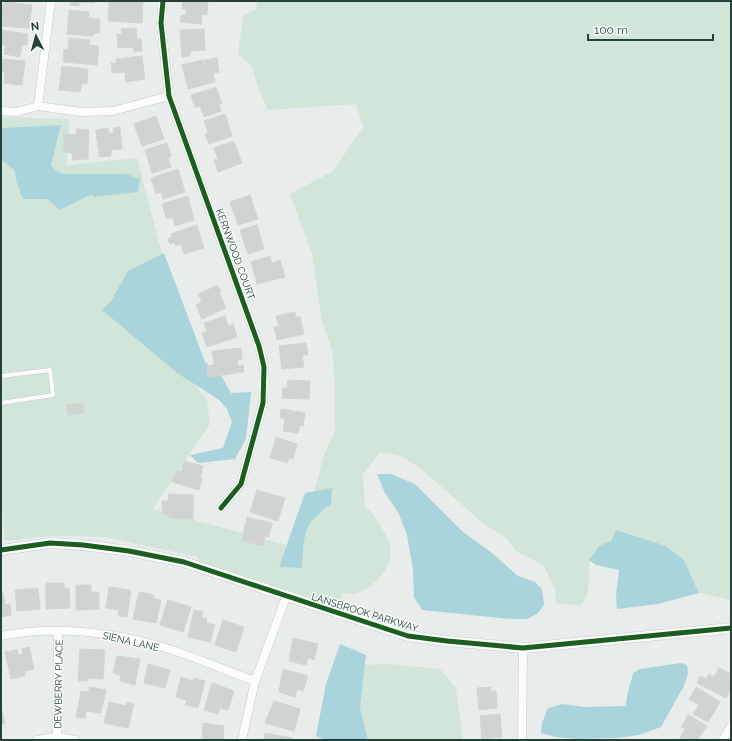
<svg xmlns="http://www.w3.org/2000/svg" width="732" height="741" viewBox="0 0 732 741" font-family="Raleway,sans-serif">
<style>
.green{fill:#d1e6d8}
.water{fill:#a9d4db}
.building{fill:#cfd4d2;stroke:#d1d6d4}
.lines{fill:none;stroke-linecap:round;stroke-linejoin:round}
.service-casing{stroke:#c5cac8;stroke-width:5}
.minor-casing{stroke:#c5cac8;stroke-width:9}
.tertiary-casing{stroke:#c5cac8;stroke-width:11}
.service{stroke:#fcfcfc;stroke-width:4}
.minor{stroke:#fcfcfc;stroke-width:8}
.tertiary{stroke:#fcfcfc;stroke-width:10}
.cycleway-casing{stroke:#f7fbf9;stroke-width:8}
.cycleway{stroke:#1b5e20;stroke-width:5}
.labels{text-anchor:middle;stroke-width:3;stroke-linejoin:round;paint-order:stroke}
.street-label{font-size:10px;fill:#24423a;stroke:#f7fbf9}
</style>
<rect width="100%" height="100%" fill="#e8edeb"/>
<path class="green" d="M257 1H731V600L699 593 690 572 611 541C581 555 592 564 588 590 588 595 584 600 581 605L556 604 555 588 543 565 516 551 504 536 484 524 421 469 401 456 380 452 363 474 365 508 370 510C377 522 392 538 391 554 391 569 369 593 353 594 349 594 345 594 341 593L340 609 198 562V557L104 537 49 536 5 541 1 498V160L15 171 16 181 23 199H47L60 210 92 194 93 197 126 174H62L51 166 61 125 1 128V117L69 119 67 165 137 158 162 254 128 271 111 301 102 310 177 373 194 384 207 400 210 424 153 509 287 545 279 567 302 568C305 532 301 526 331 504V488L314 492 324 455 335 431 334 373 332 349 322 322 312 254 290 194 333 171 363 127 356 104 268 110 259 91 252 66 238 54 243 16 256 9Z
M387 664 440 669 456 688 463 740H368L360 708 365 665Z"/>
<path class="water" d="M61 125 51 166 62 174H126L140 179 138 192 93 197 92 194 60 210 47 199H23L16 181 15 171 1 160V128Z
M164 253 205 362 222 377 231 393 251 392 246 439 235 459 198 463 190 455 223 448 232 422 227 409 219 400 177 373 102 310 111 301 128 271Z
M377 474H391L415 484 463 532 492 553 518 576 535 582 542 589 544 605 537 614 527 619H511L422 610 414 597 413 570 407 535 398 512 385 493Z
M332 488 331 504C301 526 305 533 302 568L279 567 305 493Z
M616 530 666 546 684 560 699 593 658 604 617 609 616 595 619 570 596 565 589 560 599 546 611 541Z
M340 644 366 655 360 708 368 740H325L316 736 326 684Z
M681 663 687 665 688 673 684 686 661 727 639 735 616 738 577 739 556 737 541 733 542 723 548 708 562 704 585 707 626 706C626 694 631 684 633 673L640 669Z"/>
<path class="building" d="M70 1H95L94 3 79 2V6L70 5Z
M109 1H143L142 23 108 21Z
M183 1H208L207 15 202 14 201 24 180 22 181 15H186V9H182Z
M5 2 32 5 29 28 2 26 3 14H1V5H4Z
M69 10 89 12 88 18 100 19 99 33H94L93 36 67 34Z
M136 28 137 40 141 39 142 51 134 52 133 47 118 48 117 34H122L121 29Z
M204 29 205 50 190 51V56L182 57 180 30Z
M1 30 28 34 27 45H22L20 57 4 54 6 45H1Z
M69 38 90 40 89 45 99 46 97 65 63 62 64 49 68 50Z
M142 56 145 79 126 82 125 72 112 73 111 63H116V59Z
M217 58 219 72 213 73V70L206 71 205 60Z
M1 59 25 61 22 85 4 83 5 72 1 71Z
M203 60 206 72 212 70 215 82 188 89 182 65Z
M62 66 88 69 87 84 82 83 80 92 59 90Z
M216 87 222 103 219 105 221 111 204 117 200 106 195 108 191 95Z
M225 114 232 136 209 144 205 134 208 133 204 121Z
M156 116 164 139 142 146 134 124Z
M120 127 122 149 111 150V156L99 157 96 130 108 128 109 133H114L113 128Z
M77 129 89 130 88 159 72 160 73 153 64 152V134L76 135Z
M234 141 242 163 218 172 214 160 218 159 214 148Z
M167 143 171 156 168 157 171 167 152 173 145 150Z
M178 169 185 192 163 199 161 192 156 194 151 178Z
M250 195 258 219 238 225 230 202Z
M188 196 194 220 175 226 173 217 167 219 162 204Z
M197 225 204 248 184 254 181 244 176 246 174 242 170 244 168 239 172 237 171 234Z
M257 225 264 249 248 254 240 230Z
M270 256 272 263 280 260 285 277 257 284 251 262Z
M218 285 221 292 219 293 226 308 202 319 196 305 202 302 198 294Z
M295 312 296 317H300L304 334 277 340 274 327 279 326 276 316Z
M225 316 228 326 233 324 237 337 207 347 202 333 207 331 204 323Z
M306 343 308 355H302L304 367 282 369 279 346Z
M241 348 242 359 237 360 238 366 243 365 244 372 208 377 207 366 214 365 212 351Z
M288 380 310 381 309 399 282 398 283 388H287Z
M83 403 84 413 68 415 66 405Z
M281 409 305 413 303 426 300 425 298 433 283 431 285 419 280 418Z
M276 437 297 444 293 459 289 458 287 463 270 458Z
M184 461 203 466 200 478H202L199 490 172 482 176 471 181 472Z
M257 490 285 498 278 521 250 512Z
M169 494 193 495V519L169 518V514H162V501H168Z
M247 517 272 523 269 537 265 536 263 546 242 541Z
M46 583H64V588H69L70 608 46 609Z
M76 585H91V592H99V609L76 610Z
M109 587 131 590 127 617 118 616 119 610 106 608Z
M38 588 40 609 17 611 15 590Z
M139 592 154 595 153 598 161 600 156 623 133 619Z
M3 593 5 605 10 604 11 615 1 617V594Z
M168 600 191 607 183 632 160 625Z
M194 610 203 612 202 618 207 619 206 623 215 625 210 642 188 637Z
M223 620 244 627 236 652 215 645Z
M293 638 318 644 314 660 308 658 306 665 289 661Z
M29 647 34 669 24 671 25 676 11 679 5 652 17 650 18 655 23 654 22 649Z
M80 649 105 650 103 679 87 678V681H78Z
M117 656 140 659 135 685 120 681 121 675 113 673Z
M148 664 170 670 165 688 144 683Z
M719 668 731 674V688L726 698 697 683 700 676 706 679 709 674 714 677Z
M283 669 308 676 303 691 297 689 295 697 279 692Z
M181 677 193 681 194 678 205 681 198 708 185 705 187 700 176 697Z
M212 683 234 691 228 710 220 708 218 714 204 710Z
M89 687 106 690 101 713 86 711 85 718 76 717 81 691 89 692Z
M491 687V692L496 691 497 708 479 710 477 688Z
M696 687 720 702 708 722 693 714 699 705 689 699Z
M274 701 300 709 294 731 265 723Z
M109 702 126 706 127 702 134 704 128 728 104 723Z
M1 709 5 723 1 724Z
M500 714 502 737 482 739 480 716Z
M688 715 707 726 697 740 680 738 685 729 681 727Z
M203 723 224 726 223 739 202 740Z
M265 733 292 738 291 740H264Z"/>
<g class="lines">
<defs>
<path id="service" d="M1 376 50 370 53 395 1 403"/>
<path id="minor" d="M163 1 161 23 169 96 259 346 264 367 263 403 241 484 221 508
M38 106 51 1
M1 111 17 112 38 106 81 112 113 111 169 96
M1 636C50 626 104 631 152 644 186 653 222 669 255 681
M57 737 58 631
M37 740 57 737 75 740
M242 740 255 681 286 597
M522 740 523 648
M723 740 731 726"/>
<path id="tertiary" d="M1 550 50 543 83 545 129 551 184 562 408 636 447 641 523 648 731 628"/>
</defs>
<use href="#service" class="service-casing"/>
<use href="#minor" class="minor-casing"/>
<use href="#tertiary" class="tertiary-casing"/>
<use href="#service" class="service"/>
<use href="#minor" class="minor"/>
<use href="#tertiary" class="tertiary"/>
<defs>
<path id="cycleway" d="M163 1 161 23 169 96 259 346 264 367 263 403 241 484 221 508
M1 550 50 543 83 545 129 551 184 562 408 636 447 641 523 648 731 628"/>
</defs>
<use href="#cycleway" class="cycleway-casing"/>
<use href="#cycleway" class="cycleway"/>
</g>
<g class="labels">
<g class="street-label">
<text transform="translate(236 254) rotate(70)" y="4">KERNWOOD COURT</text>
<text transform="translate(365 612) rotate(17)" y="4">LANSBROOK PARKWAY</text>
<text transform="translate(131 641) rotate(13)" y="4">SIENA LANE</text>
<text transform="translate(58 684) rotate(-89)" y="4">DEWBERRY PLACE</text>
</g>
</g>
<rect width="732" height="741" fill="none" stroke="#24423a" stroke-width="4"/>
<g transform="translate(36 36) rotate(354)" stroke="#f7fbf9" stroke-width="3" paint-order="stroke">
<path d="M0-3L7 15L0 10L-7 15Z" fill="#24423a"/>
<text y="-6" font-size="11" font-weight="bold" text-anchor="middle" fill="#24423a">N</text>
</g>
<path d="M588 34v6h125v-6" fill="none" stroke="#24423a" stroke-width="2"/>
<text x="594" y="34" font-size="12" fill="#24423a" stroke="#f7fbf9" stroke-width="3" paint-order="stroke">100 m</text>
</svg>
